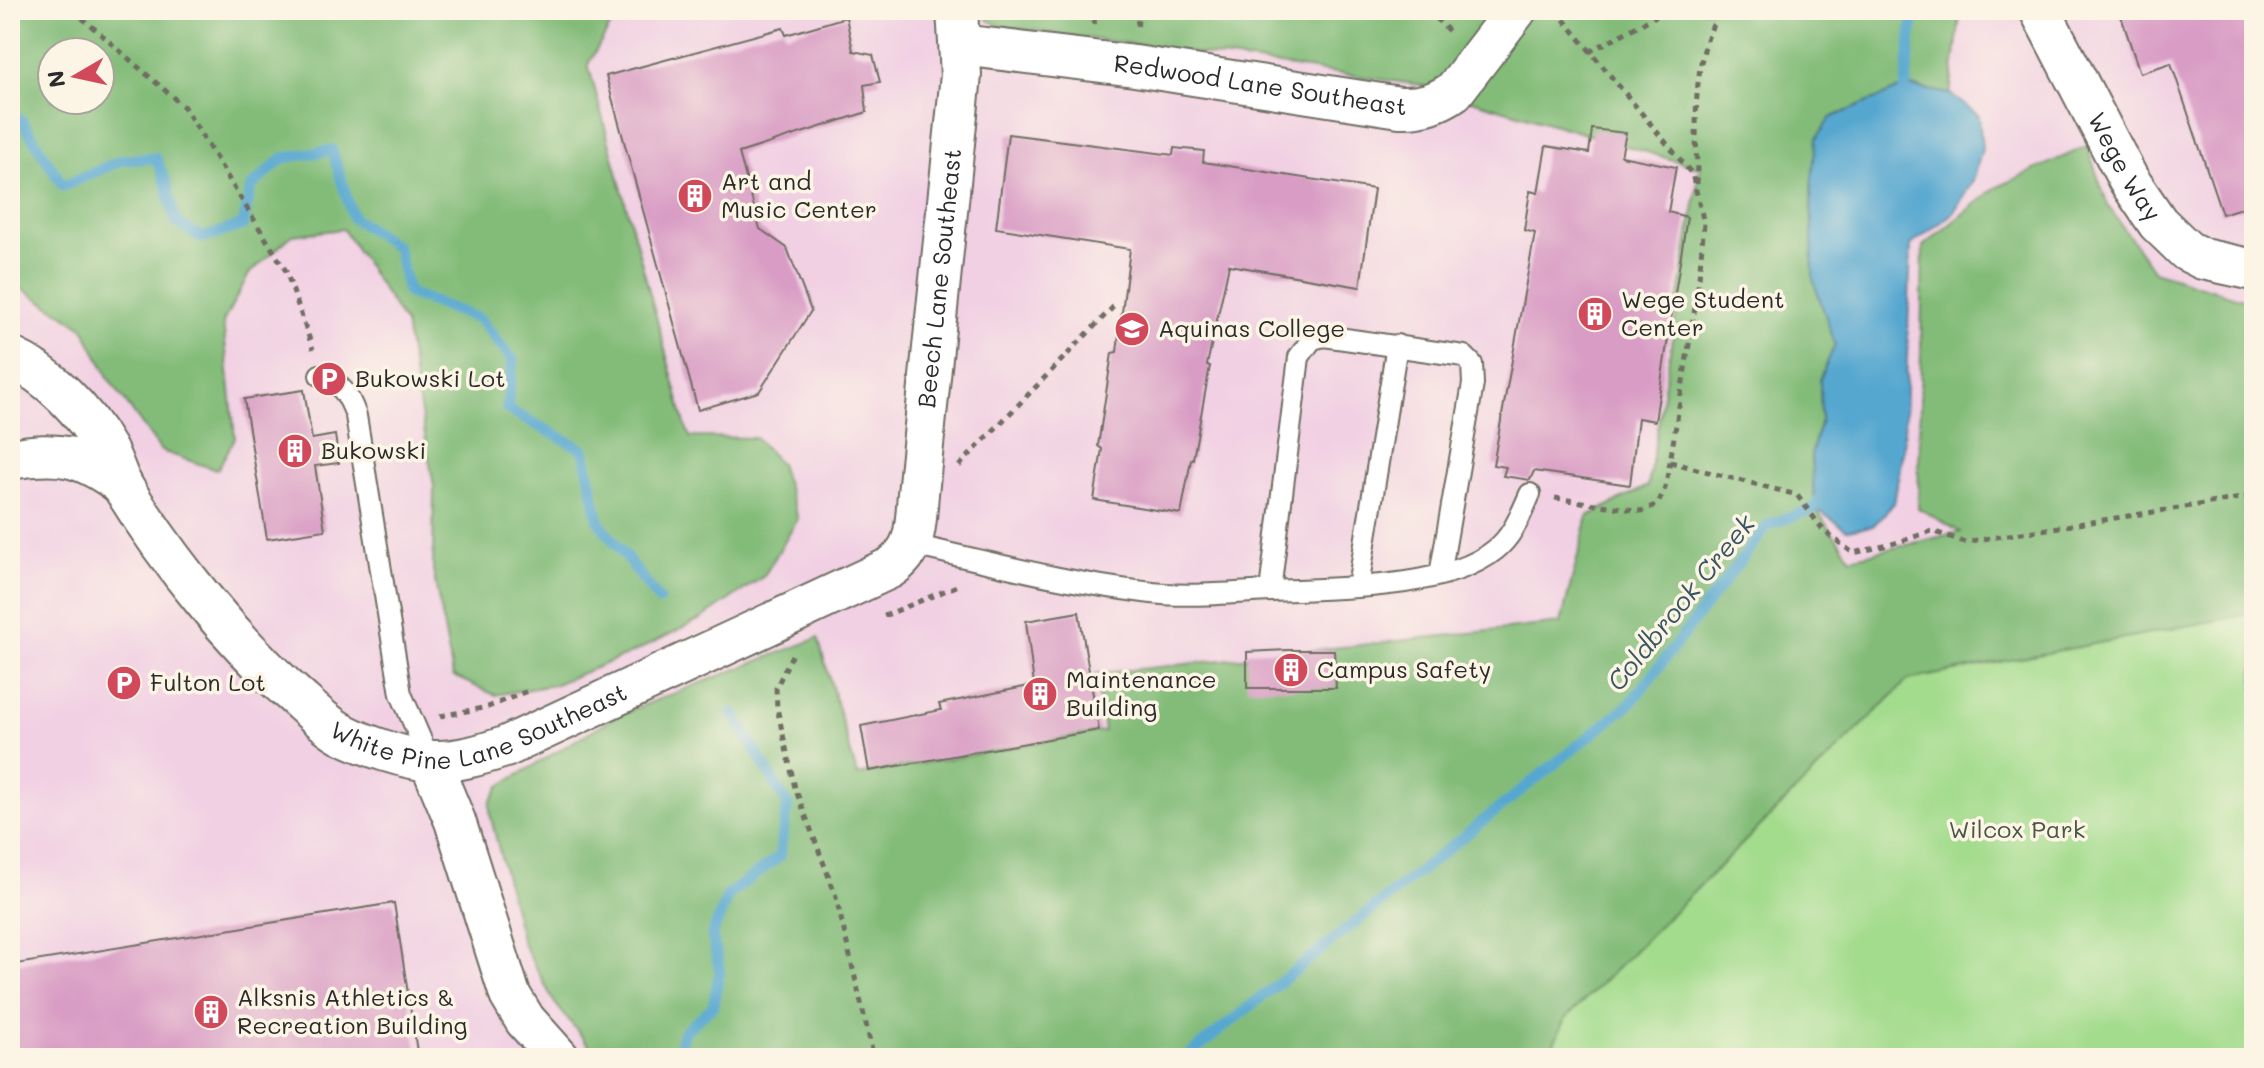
<svg xmlns="http://www.w3.org/2000/svg" width="2264" height="1068" viewBox="0 0 2264 1068" font-family="Mali,sans-serif">
<style>
.built{fill:#f1d0e3;fill-rule:evenodd}
.green{fill:#a4dc8e;stroke:#68845c;stroke-width:2}
.forest{fill:#83bc79;stroke:#577452;stroke-width:2;fill-rule:evenodd}
.water{fill:#56a7d0;stroke:#40697e;stroke-width:2}
.lines{fill:none;stroke-linecap:round;stroke-linejoin:round}
.stream{stroke:#56a7d0;stroke-width:11}
.building{fill:#d99dc5}
.service-casing{stroke:#6f6d63;stroke-width:24}
.minor-casing{stroke:#6f6d63;stroke-width:44}
.path{stroke:#6f6d63;stroke-width:5;stroke-dasharray:6 6;stroke-linecap:butt}
.service{stroke:#fff;stroke-width:20}
.minor{stroke:#fff;stroke-width:40}
.labels{text-anchor:middle;stroke-width:7;stroke-linejoin:round;paint-order:stroke}
.street-label{font-size:24px;fill:#2b2b2b;stroke:#fcf5e5}
.poi-label{font-size:24px;fill:#2b2b2b;stroke:#fcf5e5;text-anchor:start}
.park-label{font-size:24px;fill:#495744;stroke:#fcf5e5}
.water-label{font-size:26px;font-style:italic;fill:#3a5665;stroke:#fcf5e5}
</style>
<rect width="100%" height="100%" fill="#fcf5e5"/>
<filter id="ink" filterUnits="userSpaceOnUse"><feTurbulence type="fractalNoise" baseFrequency=".0125" numOctaves="2"/><feDisplacementMap in="SourceGraphic" scale="16" xChannelSelector="R" yChannelSelector="G"/><feConvolveMatrix kernelMatrix="1 2 1 2 8 2 1 2 1" color-interpolation-filters="sRGB"/></filter>
<filter id="wash" filterUnits="userSpaceOnUse"><feTurbulence type="fractalNoise" baseFrequency=".006" numOctaves="4" result="noise"/><feDisplacementMap in="SourceGraphic" scale="32" xChannelSelector="R" yChannelSelector="G"/><feGaussianBlur stdDeviation="1.8" result="paint"/><feColorMatrix in="noise" values="0 0 0 0 0 0 0 0 0 0 0 0 0 0 0 0 0 1.4 0 .05"/><feComposite in="paint" operator="in"/></filter>
<g filter="url(#wash)">
<rect width="100%" height="100%" fill="#eee7ca"/>
<path class="built" d="M10 10H2254V558L916 1058H10ZM52 52H100V100H52Z"/>
<path class="green" d="M2254 558V1054L2232 1058H916L874 791Z"/>
<path class="forest" d="M10 10H620L588 64 685 424 690 437 756 438 780 464 798 519 764 576 701 619 634 652 553 685 495 695 453 676 433 570 434 486 405 324 343 229 292 235 249 274 223 322 235 438 217 470 161 451 109 379 83 327 10 281ZM52 52H100V100H52Z
M979 10H1961L1950 94 1907 86 1813 279 1836 344 1820 380 1821 420 1811 455 1815 508 1851 558 1960 532 1918 508 1923 246 1995 188 2087 146 2108 206 2154 271 2242 299 2254 300V613L1908 680 1565 1019 1547 1058H599L554 1002 522 942 490 814V803L500 786 618 715 818 638 857 775 1104 731 1095 674 1561 623 1588 516 1648 486 1700 168 1421 85 1002 26 989 21Z"/>
<path class="water" d="M1907 86 1950 94 1979 116 1982 149 1973 181 1953 213 1911 245 1904 444 1894 503 1873 526 1847 530 1815 508 1811 455 1821 420 1820 380 1835 344 1813 279 1811 188 1816 140 1830 118Z"/>
<g class="lines">
<path class="stream" d="M1904 101 1914 10
M10 111 23 122 63 186 122 160 156 158 166 183 176 222 202 238 243 225 251 187 283 158 332 150 353 218 397 247 408 293 479 319 513 360 507 409 584 450 599 522 659 600
M678 1058 683 1033 713 1006 720 971 712 935 728 895 779 857 788 805 733 713
M1185 1058 1630 704 1768 525 1815 508 1821 495"/>
</g>
<g id="blocks">
<path class="building" d="M2119 10H2254V204L2222 214 2171 63 2140 73Z
M846 17 853 51 873 55 880 82 864 85 867 112 739 153 760 229 787 248 811 311 759 392 698 410 606 76 783 28 786 35Z
M1592 129 1626 133 1621 156 1676 167 1668 212 1687 217 1655 421 1638 418 1630 485 1534 471 1530 480 1503 476 1506 467 1493 465 1535 233 1524 230 1530 191 1538 193 1546 146 1589 153Z
M1008 134 1173 155 1174 148 1204 151 1203 162 1374 189 1360 287 1229 265 1207 365 1210 366 1193 459 1191 460 1181 514 1094 500 1102 449 1098 446 1112 353 1117 352 1130 249 996 228Z
M304 390 312 439 335 435 339 463 315 466 325 530 267 539 244 399Z
M1079 612 1099 730 869 771 861 726 941 710 939 704 1034 685 1026 621Z
M1288 650H1334L1336 688H1247V652Z
M394 903 418 1058H10V965Z"/>
</g>
</g>
<g filter="url(#ink)">
<use href="#blocks" fill-opacity="0" stroke="#6f6d63" stroke-width="2"/>
<g class="lines">
<defs>
<path id="service" d="M320 375C341 383 349 395 356 416L401 694 430 761
M912 545C989 562 1066 583 1144 592 1186 598 1229 593 1271 591 1333 588 1446 590 1495 550 1513 536 1521 514 1530 494
M1358 587 1397 345
M1270 591 1299 357 1312 339 1324 336 1464 356 1472 364 1473 384 1440 575"/>
<g id="minor">
<path id="s1" d="M2040 10 2128 179 2158 223 2187 251 2203 259 2254 270"/>
<path id="s2" d="M961 45 1135 66 1400 107C1421 108 1437 103 1454 91L1516 10"/>
<path id="s3" d="M10 357C50 375 84 411 106 449 113 461 116 475 123 487 170 564 235 644 302 702 314 713 327 725 341 733 364 745 407 760 434 761 458 762 483 754 505 747L890 568C918 549 915 525 918 494L961 75 957 10"/>
<path d="M10 459C59 451 81 454 122 485"/>
<path d="M430 761 455 821 510 995 525 1020 559 1058"/>
</g>
</defs>
<use href="#service" class="service-casing"/>
<use href="#minor" class="minor-casing"/>
<path class="path" d="M73 10 184 107 286 271 313 349
M1132 10 1138 18 1137 31
M1427 10 1452 34
M1094 24 1095 10
M1589 52 1667 10
M1697 184C1697 127 1689 61 1721 10
M1670 462 1797 495 1824 531 1853 553 1889 545 1932 531 1965 542 2254 496
M959 466 1117 303
M1555 498 1641 511 1658 504 1665 488 1670 462 1698 289 1704 223 1692 174 1556 10
M884 616 959 585
M792 655 776 688 777 708 795 788 835 893 874 1058
M440 716 488 707 530 690"/>
<use href="#service" class="service"/>
<use href="#minor" class="minor"/>
</g>
</g>
<defs>
<symbol id="building-disc" viewBox="-11 -11 22 22"><circle r="9.5" fill="#d1495b" stroke="#fcf5e5"/><path d="M-4-6H4V6H1V3H-1V6H-4ZM-2.5-4.3h1.7v1.8h-1.7ZM.8-4.3h1.7v1.8H.8ZM-2.5-1h1.7V.8h-1.7ZM.8-1h1.7V.8H.8Z" fill="#fff"/></symbol>
<symbol id="university-disc" viewBox="-11 -11 22 22"><circle r="9.5" fill="#d1495b" stroke="#fcf5e5"/><path d="M0-5L7-2L0 1L-7-2ZM-4 1L0 2.5L4 1V4Q0 6-4 4Z" fill="#fff"/></symbol>
<symbol id="parking-disc" viewBox="-11 -11 22 22"><circle r="9.5" fill="#d1495b" stroke="#fcf5e5"/><path d="M-3.5-5.5H1a3.5 3.5 0 0 1 0 7H-1V5.5H-3.5ZM-1-3.4V-.6H.8a1.4 1.4 0 0 0 0-2.8Z" fill="#fff"/></symbol>
</defs>
<g fill-rule="evenodd">
<use href="#building-disc" x="675" y="176" width="40" height="40"/>
<use href="#building-disc" x="1575" y="294" width="40" height="40"/>
<use href="#university-disc" x="1112" y="309" width="40" height="40"/>
<use href="#parking-disc" x="309" y="359" width="40" height="40"/>
<use href="#building-disc" x="275" y="431" width="40" height="40"/>
<use href="#building-disc" x="1271" y="650" width="40" height="40"/>
<use href="#parking-disc" x="104" y="663" width="40" height="40"/>
<use href="#building-disc" x="1020" y="674" width="40" height="40"/>
<use href="#building-disc" x="191" y="992" width="40" height="40"/>
</g>
<g class="labels">
<g class="street-label">
<text dy="8" stroke="none"><textPath href="#s2" startOffset="302">Redwood Lane Southeast</textPath></text>
<text dy="8" stroke="none"><textPath href="#s1" startOffset="178">Wege Way</textPath></text>
<text dy="8" stroke="none"><textPath href="#s3" startOffset="1402">Beech Lane Southeast</textPath></text>
<text dy="8" stroke="none"><textPath href="#s3" startOffset="654">White Pine Lane Southeast</textPath></text>
</g>
<g class="poi-label">
<text x="721" y="190">Art and<tspan x="721" dy="28">Music Center</tspan></text>
<text x="1621" y="308">Wege Student<tspan x="1621" dy="28">Center</tspan></text>
<text x="1158" y="337">Aquinas College</text>
<text x="355" y="387">Bukowski Lot</text>
<text x="321" y="459">Bukowski</text>
<text x="1317" y="678">Campus Safety</text>
<text x="1066" y="688">Maintenance<tspan x="1066" dy="28">Building</tspan></text>
<text x="150" y="691">Fulton Lot</text>
<text x="237" y="1006">Alksnis Athletics &amp;<tspan x="237" dy="28">Recreation Building</tspan></text>
</g>
<g class="park-label">
<text x="2017" y="838">Wilcox Park</text>
</g>
<g class="water-label">
<text transform="translate(1681 603) rotate(-51)" y="9">Coldbrook Creek</text>
</g>
</g>
<rect width="2264" height="1068" fill="none" stroke="#fcf5e5" stroke-width="40"/>
<g transform="translate(76 76) rotate(261)"><circle r="38" fill="#fcf5e5" stroke="#a8a49b" stroke-width="2"/>
<path d="M0-6L14 30L0 20L-14 30Z" fill="#d1495b"/>
<text y="-12" font-size="22" font-weight="bold" text-anchor="middle" fill="#2b2b2b">N</text>
</g>
</svg>
